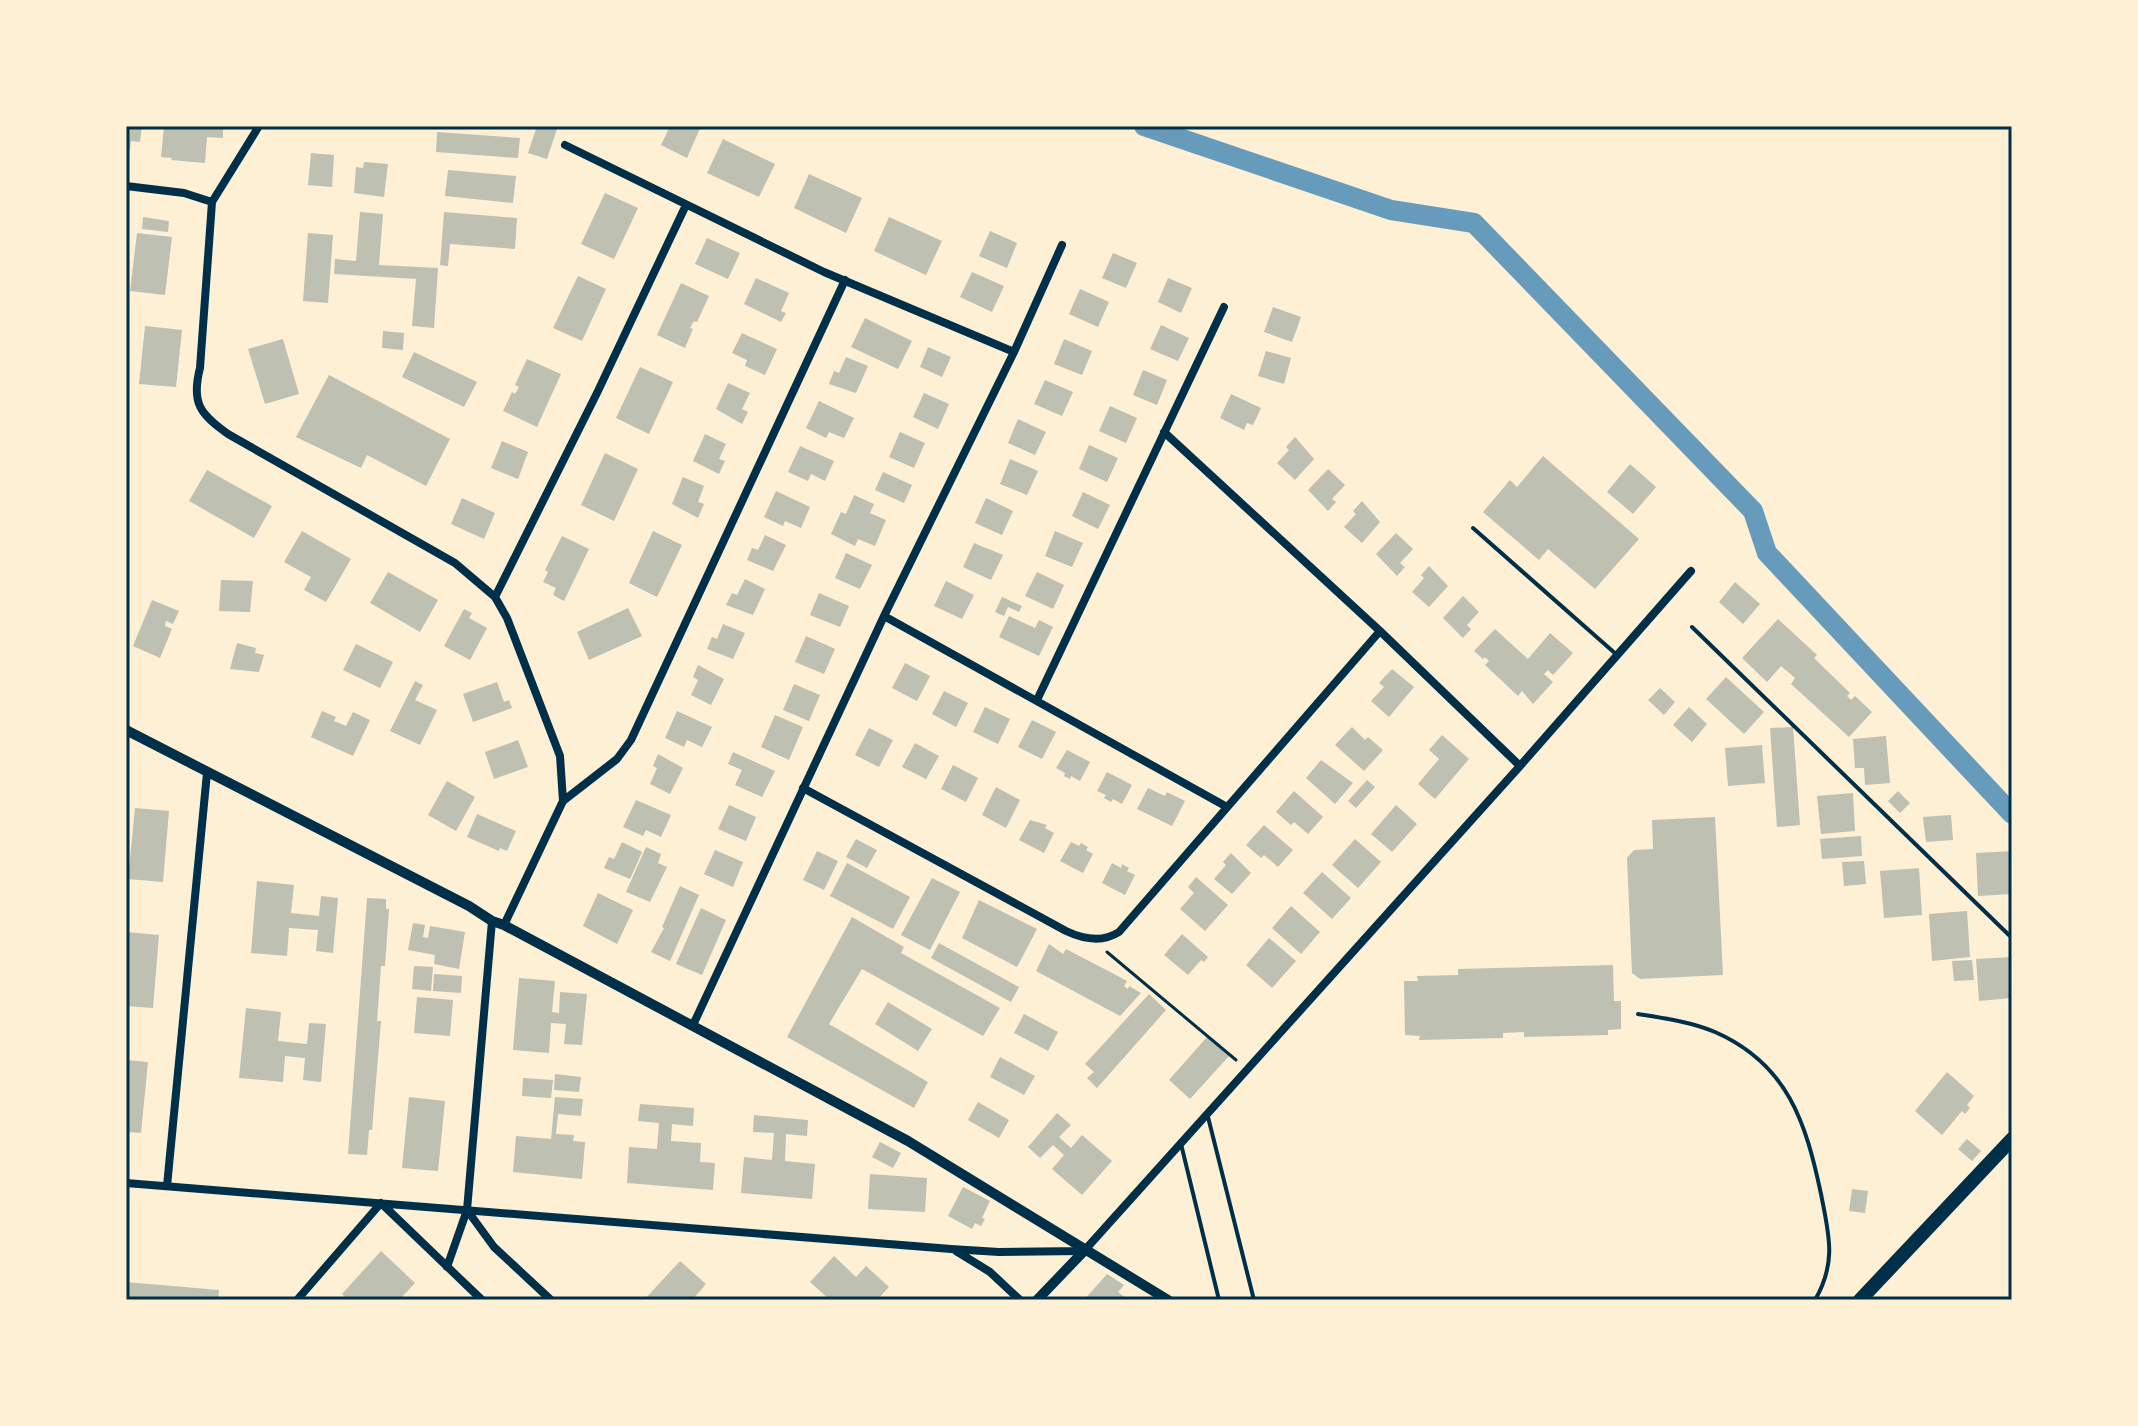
<svg xmlns="http://www.w3.org/2000/svg" width="2138" height="1426" viewBox="0 0 2138 1426" font-family="Arial,sans-serif">
<style>
.lines{fill:none;stroke-linecap:round;stroke-linejoin:round}
.canal{stroke:#669bbc;stroke-width:20}
.building{fill:#bec0b2}
.path{stroke:#003049;stroke-width:3}
.service{stroke:#003049;stroke-width:4}
.minor{stroke:#003049;stroke-width:8}
.tertiary{stroke:#003049;stroke-width:10}
.primary{stroke:#003049;stroke-width:14}
.neatline{fill:none;stroke:#003049;stroke-width:3}
</style>
<rect width="100%" height="100%" fill="#fdf0d5"/>
<g class="lines">
<path class="canal" d="M1144 126 1391 210 1474 223 1753 511 1767 553 2012 814"/>
</g>
<path class="building" d="M126 126H142L140 142 131 141 130 150 126 149Z
M164 126H223V138L207 137 205 163 171 160 172 158 161 157Z
M537 126H558L547 159 528 153Z
M670 126H701L687 158 661 145Z
M437 132 520 138 518 158 436 152Z
M723 139 775 164 759 197 707 173Z
M311 153 334 155 332 187 308 185Z
M364 162 388 164 384 197 354 193 356 167 363 168Z
M448 170 516 176 513 203 445 196Z
M809 174 862 198 846 233 794 208Z
M605 193 638 208 614 259 581 244Z
M360 212 383 214 379 265 438 268 434 328 412 326 416 279 334 274 335 259 356 261Z
M444 212 517 218 515 249 450 244 448 266 440 265Z
M143 217 169 221 168 232 142 229Z
M889 217 942 241 926 275 874 251Z
M990 231 1017 243 1007 268 979 256Z
M137 233 172 237 165 295 130 291Z
M308 233 333 235 328 303 303 301Z
M707 238 740 253 728 279 695 264Z
M1113 253 1137 263 1126 288 1102 278Z
M972 272 1004 286 992 312 960 297Z
M578 276 606 289 582 341 553 328Z
M756 278 789 293 781 311 786 313 781 322 744 304Z
M1168 278 1192 288 1181 313 1158 302Z
M681 283 709 296 697 322 694 321 690 328 693 329 685 348 657 335Z
M1080 289 1109 302 1098 327 1069 314Z
M1273 307 1301 317 1292 342 1264 332Z
M865 318 912 341 898 369 851 347Z
M1161 325 1189 338 1178 361 1150 349Z
M145 326 182 330 176 387 139 384Z
M383 331 404 333 403 350 382 348Z
M742 333 777 349 765 375 745 366 747 360 732 353Z
M283 339 299 394 265 404 248 349Z
M1064 339 1092 351 1082 375 1054 364Z
M928 347 951 357 942 377 920 367Z
M1266 351 1291 358 1284 384 1258 376Z
M414 352 477 382 464 407 402 377Z
M846 357 868 366 856 393 829 384 834 371 839 373Z
M527 359 561 374 537 427 503 411 512 392 515 394 519 387 515 385Z
M640 367 673 382 649 434 616 418Z
M1143 370 1167 380 1157 405 1133 395Z
M329 375 450 439 426 486 367 455 361 468 296 437Z
M1045 380 1073 392 1062 416 1034 404Z
M728 383 750 393 742 409 748 412 742 424 716 409Z
M924 393 949 404 938 429 913 417Z
M1231 394 1261 408 1253 425 1247 423 1244 430 1220 418Z
M819 401 854 418 844 438 829 432 826 438 806 428Z
M1110 406 1137 418 1126 443 1099 431Z
M1018 419 1046 432 1035 455 1008 443Z
M900 432 925 443 914 468 889 457Z
M705 434 726 444 719 459 725 461 719 474 693 461Z
M1295 437 1314 459 1295 480 1277 463 1289 450 1286 447Z
M502 441 528 452 518 479 491 468Z
M1089 445 1118 458 1107 482 1079 469Z
M800 446 834 461 825 481 811 474 808 481 788 472Z
M605 453 638 469 614 521 581 505Z
M1543 456 1639 539 1595 589 1548 549 1539 560 1483 512 1510 480 1517 487Z
M1010 459 1038 471 1027 495 1000 484Z
M1630 464 1656 487 1633 514 1607 492Z
M1328 469 1345 485 1332 499 1336 502 1328 511 1308 490Z
M207 470 272 506 254 538 189 501Z
M883 472 912 485 904 503 875 490Z
M683 477 704 486 698 502 704 504 698 518 672 504Z
M776 491 810 507 801 528 785 521 783 526 764 517Z
M1083 492 1110 505 1098 529 1072 516Z
M854 495 874 504 870 513 886 520 875 546 858 539 855 546 831 534 841 512 846 514Z
M462 498 495 513 484 539 451 524Z
M986 498 1013 511 1002 535 975 523Z
M1362 501 1380 522 1362 543 1344 527 1356 514 1353 511Z
M302 531 351 559 326 602 304 590 311 577 284 562Z
M653 531 682 545 657 597 629 583Z
M1055 531 1083 543 1072 567 1045 556Z
M1396 533 1413 549 1400 563 1405 567 1397 576 1376 554Z
M765 535 786 545 773 571 747 560 752 548 758 550Z
M562 536 589 549 564 601 553 595 556 588 543 582 548 572 545 570Z
M974 543 1003 555 991 580 963 567Z
M846 553 872 565 860 589 835 578Z
M1429 566 1448 586 1429 607 1412 592 1424 578 1421 575Z
M388 572 438 600 420 632 370 603Z
M1037 572 1064 585 1053 609 1025 596Z
M745 579 765 589 753 615 726 605 732 593 737 595Z
M221 580 253 581 250 612 219 611Z
M946 581 974 595 962 619 934 606Z
M1735 582 1760 604 1743 624 1719 602Z
M819 593 849 606 840 627 810 615Z
M1463 596 1479 612 1467 625 1471 629 1463 638 1443 618Z
M1002 597 1022 606 1019 612 1008 607 1004 616 995 612Z
M152 600 179 611 173 624 166 621 165 626 172 629 160 658 133 646Z
M628 608 642 636 589 660 577 632Z
M464 609 472 613 469 618 487 628 470 660 444 646Z
M1009 616 1035 628 1039 620 1053 627 1039 656 999 637Z
M1778 619 1817 655 1814 658 1850 693 1847 696 1851 700 1855 696 1872 712 1849 737 1791 684 1795 678 1781 666 1767 682 1742 658Z
M723 624 745 633 733 659 707 649 712 637 717 639Z
M1495 629 1528 659 1550 633 1573 653 1553 675 1548 670 1544 674 1553 682 1533 704 1522 691 1518 696 1485 665 1489 661 1485 657 1483 659 1474 651Z
M806 636 835 649 824 674 795 662Z
M237 643 256 648 255 653 264 655 259 672 230 669Z
M356 644 393 662 380 688 343 670Z
M905 663 930 676 917 701 892 688Z
M698 665 724 679 711 705 691 695 698 680 693 677Z
M1392 669 1414 687 1389 717 1371 701 1384 687 1379 683Z
M1726 677 1764 712 1744 734 1706 699Z
M415 681 423 685 415 700 437 710 420 745 390 731Z
M497 682 504 702 509 700 512 708 473 722 463 694Z
M794 684 820 695 809 721 783 710Z
M1660 688 1675 702 1664 715 1648 700Z
M944 691 968 703 956 727 932 714Z
M985 707 1010 719 998 744 973 732Z
M1689 707 1707 724 1692 742 1673 725Z
M322 711 336 717 334 721 346 726 353 712 370 720 353 756 311 737Z
M677 711 712 727 702 747 687 740 684 747 665 738Z
M775 715 803 727 789 760 761 747Z
M1032 720 1056 732 1042 759 1018 747Z
M1352 727 1365 740 1368 737 1383 750 1364 771 1335 745Z
M1793 727 1800 825 1777 827 1770 728Z
M869 728 893 740 879 767 855 755Z
M1442 735 1469 759 1435 799 1418 784 1439 759 1429 750Z
M1886 736 1890 783 1865 785 1864 768H1855L1853 739Z
M518 740 528 767 494 779 485 752Z
M915 743 939 756 926 779 902 767Z
M1762 745 1765 783 1728 786 1725 748Z
M1067 750 1090 762 1080 781 1071 776 1070 779 1064 776 1065 773 1056 768Z
M733 752 775 771 762 797 735 785 742 770 728 764Z
M658 754 683 768 670 794 650 784 657 768 653 766Z
M1321 760 1353 783 1335 804 1306 778Z
M953 765 978 778 966 802 941 789Z
M1107 772 1132 785 1122 804 1113 799 1111 802 1104 798 1106 795 1097 791Z
M1367 780 1375 787 1356 808 1348 801Z
M447 781 475 797 456 831 428 815Z
M996 787 1020 800 1006 828 982 815Z
M1148 788 1165 796 1167 792 1185 801 1172 826 1137 809Z
M1294 791 1323 817 1308 834 1294 822 1291 825 1276 812Z
M1898 791 1910 803 1900 813 1888 801Z
M1853 793 1855 831 1821 834 1817 796Z
M636 800 671 815 661 837 646 830 643 836 623 827Z
M729 805 756 817 746 841 718 829Z
M1396 805 1417 824 1392 852 1371 834Z
M135 808 169 811 163 882 128 879Z
M477 814 516 831 507 851 500 848 499 851 467 837Z
M1951 815 1953 840 1926 842 1923 817Z
M1715 817 1723 975 1640 979 1632 973 1627 858 1634 850 1653 849 1652 820Z
M1030 820 1047 825 1045 828 1054 833 1044 853 1019 840Z
M1264 825 1293 850 1278 867 1264 855 1261 858 1246 845Z
M1861 836 1862 856 1822 859 1820 839Z
M856 839 877 850 867 868 846 857Z
M1355 839 1381 862 1358 888 1332 865Z
M622 842 642 852 630 879 604 868 609 857 614 859Z
M1071 842 1079 846 1081 843 1088 847 1086 850 1093 854 1083 873 1060 861Z
M646 847 661 854 658 863 667 867 650 902 626 892Z
M715 850 743 862 733 887 704 874Z
M817 851 838 861 824 890 803 880Z
M2012 851V894L1978 896 1976 853Z
M1231 853 1251 873 1232 894 1214 879 1226 865 1223 862Z
M1864 861 1866 884 1844 886 1842 862Z
M847 863 910 897 893 929 830 896Z
M1112 863 1121 868 1122 864 1129 868 1127 871 1135 875 1125 895 1102 883Z
M1919 868 1922 915 1884 918 1880 871Z
M1322 872 1351 898 1332 919 1303 893Z
M1196 877 1228 905 1205 931 1180 909 1194 893 1188 887Z
M932 878 960 892 930 950 901 935Z
M257 881 294 885 291 913 319 916 321 896 338 898 333 953 316 951 318 930 289 928 287 956 251 953Z
M680 886 699 895 670 961 651 952 664 928 662 927Z
M598 893 633 910 617 944 583 926Z
M367 898 386 899V909H389L385 966H381L379 994 377 1021H381L372 1130H369L367 1155 348 1154Z
M979 900 1037 929 1017 967 962 938Z
M1291 906 1320 932 1301 954 1272 928Z
M701 908 726 920 702 975 676 964Z
M1967 911 1970 957 1932 961 1929 914Z
M852 917 904 947 901 953 1000 1008 983 1036 862 969 829 1024 928 1082 914 1108 787 1037Z
M413 923 425 925 423 937 428 938 430 926 465 932 459 969 434 964 435 955 408 950Z
M126 932 159 935 153 1008 126 1006Z
M1182 934 1208 957 1204 962 1201 960 1188 975 1164 955Z
M1269 938 1296 961 1272 988 1246 965Z
M939 943 1019 987 1011 1002 931 958Z
M1049 944 1063 954 1066 949 1116 975 1127 981 1124 986 1128 989 1129 986 1141 993 1120 1016 1036 971Z
M2012 957V998L1979 1001 1976 959Z
M1972 960 1974 980 1954 981 1952 961Z
M1613 965 1614 1001H1621V1029L1608 1030V1035L1524 1037V1032L1503 1033V1038L1419 1040 1420 1036 1405 1035 1404 981H1418L1417 976 1458 975V969Z
M414 966 433 967 431 991 412 989Z
M434 974 462 976 461 993 433 991Z
M519 978 555 981 552 1012 559 1013 560 992 587 994 582 1045 564 1044 566 1024 551 1023 549 1053 513 1050Z
M1149 994 1166 1010 1097 1088 1087 1078 1094 1072 1085 1064Z
M417 997 453 1000 450 1036 414 1033Z
M888 1002 932 1029 918 1051 875 1024Z
M246 1008 281 1012 278 1041 307 1044 309 1023 326 1024 321 1082 303 1080 305 1058 285 1056 283 1082 239 1078Z
M1024 1014 1058 1032 1048 1051 1014 1033Z
M1207 1037 1229 1056 1190 1099 1169 1080Z
M1000 1057 1035 1076 1024 1095 990 1077Z
M126 1060 148 1062 141 1133 126 1132Z
M1947 1072 1974 1096 1967 1105 1970 1108 1965 1114 1962 1111 1942 1135 1915 1111Z
M555 1074 581 1077 579 1092 554 1090Z
M523 1078 553 1080 551 1098 522 1096Z
M409 1097 445 1101 438 1171 402 1168Z
M555 1097 583 1099 581 1116 558 1114 556 1134 574 1135 573 1141 585 1142 582 1179 513 1172 516 1136 551 1139Z
M978 1102 1009 1120 999 1138 968 1120Z
M640 1104 694 1108 693 1126 672 1124 671 1141 701 1143 700 1162 715 1163 713 1190 627 1183 629 1147 657 1149 659 1123 638 1121Z
M1057 1113 1071 1125 1059 1137 1071 1148 1082 1135 1112 1161 1082 1195 1052 1169 1064 1155 1053 1145 1040 1158 1028 1147Z
M754 1115 808 1120 807 1136 786 1134 785 1161 815 1164 812 1199 741 1193 744 1157 772 1160 774 1133 753 1132Z
M1967 1139 1981 1151 1972 1161 1958 1149Z
M880 1142 901 1153 893 1168 872 1157Z
M870 1174 927 1178 925 1212 868 1209Z
M963 1187 990 1201 982 1218 985 1219 981 1226 975 1223 972 1229 948 1216Z
M1852 1189 1868 1191 1865 1213 1849 1211Z
M381 1251 415 1283 399 1300H348L342 1294Z
M834 1256 856 1277 866 1266 889 1287 877 1300H830L810 1282Z
M680 1261 706 1284 692 1300H644Z
M1107 1274 1124 1285 1118 1292 1128 1300H1084Z
M126 1282 219 1290 218 1300H126Z"/>
<g class="lines">
<path class="path" d="M1107 952 1236 1060"/>
<path class="service" d="M1473 528 1617 655
M1692 627 2012 938
M1638 1014C1663 1018 1692 1022 1715 1032 1788 1064 1806 1123 1821 1194 1829 1235 1837 1262 1815 1300
M1208 1117 1254 1300
M1181 1144 1219 1300"/>
<path class="minor" d="M259 126 212 202 200 368C191 403 200 414 228 434L455 563 495 597 507 618 560 756 563 801
M565 145 824 272 1014 352
M126 186 184 193 212 202
M1164 432 1380 631 1520 766
M495 597 597 393 686 205
M884 616 1227 807
M1037 700 1224 307
M803 788 1066 931C1083 939 1102 943 1119 932L1380 631
M504 925 563 801 617 759 631 740 845 280
M693 1025 884 616 1014 352 1062 245
M126 1183 951 1249 999 1252 1084 1251 1520 766 1691 571
M167 1186 207 773
M467 1210 494 1247 551 1300
M956 1251 990 1272 1020 1300
M447 1267 467 1210 492 921
M297 1300 381 1203 482 1300"/>
<path class="tertiary" d="M126 730 469 906 492 921 504 925 908 1141 1168 1300
M1037 1300 1084 1251"/>
<path class="primary" d="M1860 1300 2012 1139"/>
</g>
<rect width="2138" height="1426" fill="none" stroke="#fdf0d5" stroke-width="256"/>
<rect x="128" y="128" width="1882" height="1170" class="neatline"/>
</svg>
